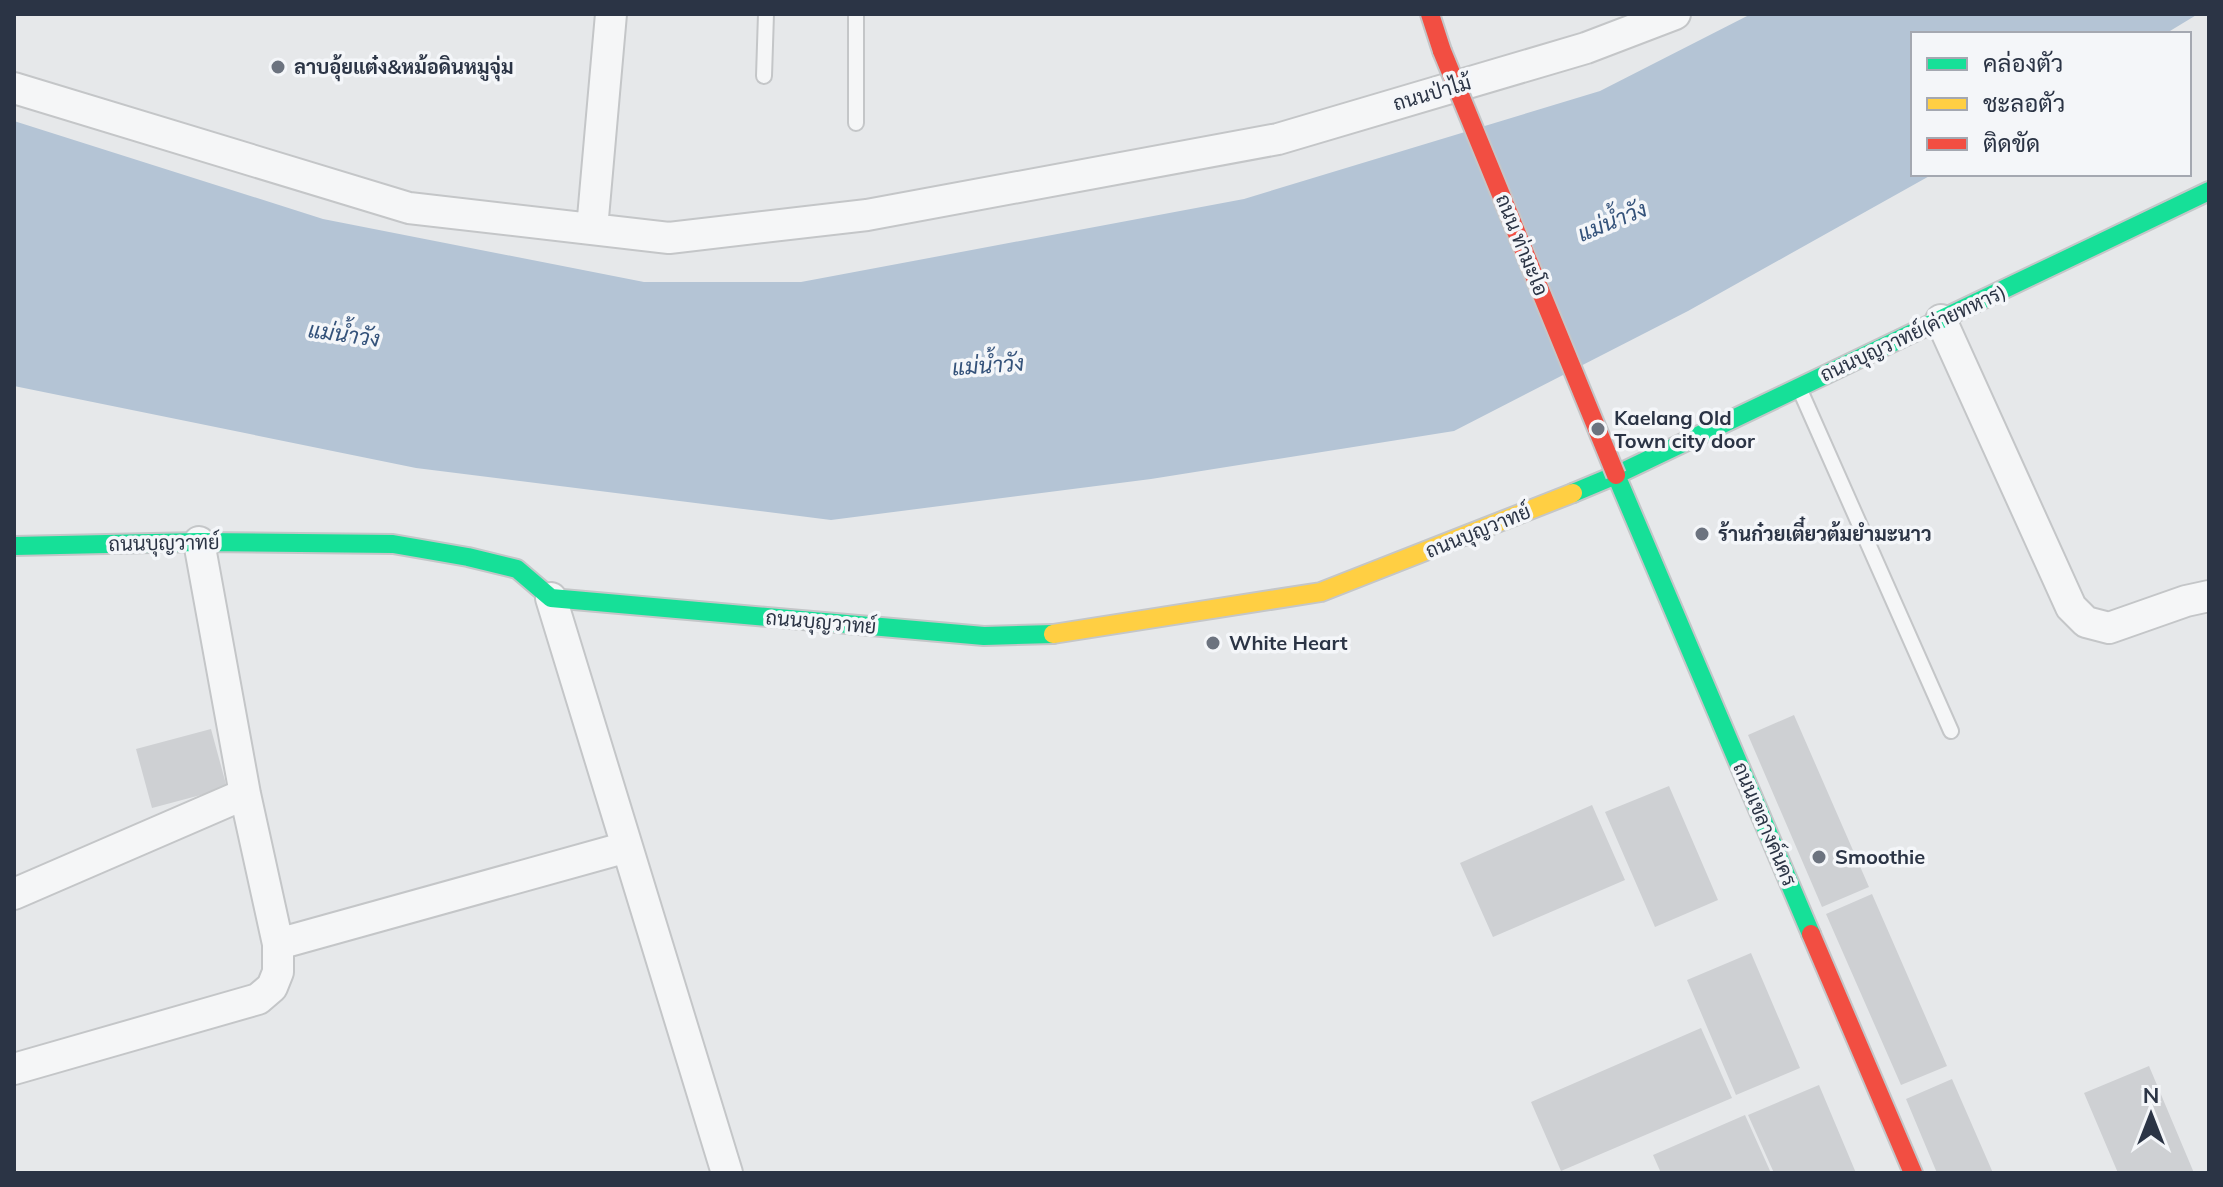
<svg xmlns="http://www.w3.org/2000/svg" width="2223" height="1187" viewBox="0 0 2223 1187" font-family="Mulish,Sarabun,sans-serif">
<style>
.water{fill:#b4c4d5}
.building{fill:#ced0d3}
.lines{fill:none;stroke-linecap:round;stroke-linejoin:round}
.lane-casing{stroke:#c4c6c8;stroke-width:18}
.street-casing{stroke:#c4c6c8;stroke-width:34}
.fast-casing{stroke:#c4c6c8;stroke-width:22}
.slow-casing{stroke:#c4c6c8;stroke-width:22}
.jam-casing{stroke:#c4c6c8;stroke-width:22}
.lane{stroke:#f5f6f7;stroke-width:14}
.street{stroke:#f5f6f7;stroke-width:30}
.fast{stroke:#16e098;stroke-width:18}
.slow{stroke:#ffcf43;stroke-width:18}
.jam{stroke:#f24e42;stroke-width:18}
.jam-bridge-casing{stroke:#c4c6c8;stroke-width:22;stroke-linecap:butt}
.jam-bridge{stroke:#f24e42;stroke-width:18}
.poi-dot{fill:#6c737f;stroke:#f4f6f9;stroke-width:3}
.labels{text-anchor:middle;stroke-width:7;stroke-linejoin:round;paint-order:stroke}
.poi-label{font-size:20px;font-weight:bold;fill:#2b3445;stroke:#f4f6f9;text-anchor:start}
.street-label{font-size:20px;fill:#2b3445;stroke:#f4f6f9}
.water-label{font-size:22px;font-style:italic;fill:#34527a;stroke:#f4f6f9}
</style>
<rect width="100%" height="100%" fill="#e6e8ea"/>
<path class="water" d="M1751 14H2198L2165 34H1913V174H1933L1688 311 1454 431 1151 479 831 520 416 468 14 386V121L323 219 644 282H801L1244 199 1600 91Z"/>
<path class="building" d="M1794 715 1869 887 1822 907 1748 735Z
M211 729 227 788 152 808 136 749Z
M1669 786 1718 900 1655 927 1605 812Z
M1592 805 1625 880 1493 937 1460 863Z
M1872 894 1947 1066 1901 1085 1826 914Z
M1751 953 1800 1068 1736 1095 1687 980Z
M1701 1028 1732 1098 1561 1171 1531 1102Z
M2149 1066 2194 1173H2118L2084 1093Z
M1952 1079 1993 1173H1937L1906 1099Z
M1819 1085 1856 1173H1774L1748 1115Z
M1745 1115 1771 1173H1661L1653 1155Z"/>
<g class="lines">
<defs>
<path id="lane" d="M764 76 766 14
M856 123V14
M1800 390 1951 731"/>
<path id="street" d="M14 88 409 208 669 238 867 215 1278 139 1586 48 1675 14
M592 229 611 14
M1941 320 2071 607 2086 622 2109 628 2186 601 2209 596
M551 598 727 1173
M14 894 245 794
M278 944 627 847
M14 1069 258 999 272 987 278 972V944L245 794 199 542"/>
<path id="fast" d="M1616 475 1811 934
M1573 493 1616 475 2209 191
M14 546 199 542 393 544 468 557 517 569 551 598 984 636 1053 634"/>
<path id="slow" d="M1053 634 1321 592 1573 493"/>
<path id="jam" d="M1430 14 1442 51
M1811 934 1913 1173"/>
</defs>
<use href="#lane" class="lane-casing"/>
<use href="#street" class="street-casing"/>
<use href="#fast" class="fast-casing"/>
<use href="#slow" class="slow-casing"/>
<use href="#jam" class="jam-casing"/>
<use href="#lane" class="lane"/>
<use href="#street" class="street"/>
<use href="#fast" class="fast"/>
<use href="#slow" class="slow"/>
<use href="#jam" class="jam"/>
<defs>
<path id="jam-bridge" d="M1442 51 1616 475"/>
</defs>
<use href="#jam-bridge" class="jam-bridge-casing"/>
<use href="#jam-bridge" class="jam-bridge"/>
</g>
<g class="poi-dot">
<circle cx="278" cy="67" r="8"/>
<circle cx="1598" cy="429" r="8"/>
<circle cx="1702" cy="534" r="8"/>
<circle cx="1213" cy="643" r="8"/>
<circle cx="1819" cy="857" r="8"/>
</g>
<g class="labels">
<g class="poi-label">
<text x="294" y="74">ลาบอุ้ยแต๋ง&amp;หม้อดินหมูจุ่ม</text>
<text x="1614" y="425">Kaelang Old<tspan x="1614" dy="23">Town city door</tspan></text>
<text x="1718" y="541">ร้านก๋วยเตี๋ยวต้มยำมะนาว</text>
<text x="1229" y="650">White Heart</text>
<text x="1835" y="864">Smoothie</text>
</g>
<g class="street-label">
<text transform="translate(1432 93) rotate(-16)" y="7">ถนนป่าไม้</text>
<text transform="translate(1522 245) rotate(68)" y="7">ถนน ท่ามะโอ</text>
<text transform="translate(1913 333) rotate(-25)" y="7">ถนนบุญวาทย์(ค่ายทหาร)</text>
<text transform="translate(1478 531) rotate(-22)" y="7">ถนนบุญวาทย์</text>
<text transform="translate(164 543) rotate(-1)" y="7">ถนนบุญวาทย์</text>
<text transform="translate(821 622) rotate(5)" y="7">ถนนบุญวาทย์</text>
<text transform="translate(1765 824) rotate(67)" y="7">ถนนเขลางค์นคร</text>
</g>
<g class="water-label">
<text transform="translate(1612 221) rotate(-22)" y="8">แม่น้ำวัง</text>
<text transform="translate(344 334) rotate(8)" y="8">แม่น้ำวัง</text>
<text transform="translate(988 365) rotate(-4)" y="8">แม่น้ำวัง</text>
</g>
</g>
<rect width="2223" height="1187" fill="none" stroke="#2b3445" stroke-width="32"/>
<rect x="1911" y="32" width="280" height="144" fill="#f4f6f9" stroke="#a4a8b1" stroke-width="2"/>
<rect x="1927" y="58" width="40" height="12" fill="#16e098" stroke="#a4a8b1" stroke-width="2"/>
<text x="1983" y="72" font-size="24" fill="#2b3445">คล่องตัว</text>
<rect x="1927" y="98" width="40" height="12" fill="#ffcf43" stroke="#a4a8b1" stroke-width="2"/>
<text x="1983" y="112" font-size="24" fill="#2b3445">ชะลอตัว</text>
<rect x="1927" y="138" width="40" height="12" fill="#f24e42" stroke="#a4a8b1" stroke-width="2"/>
<text x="1983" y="152" font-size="24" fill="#2b3445">ติดขัด</text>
<g transform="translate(2151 1115)" stroke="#f4f6f9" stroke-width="6" paint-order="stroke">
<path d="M0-6L14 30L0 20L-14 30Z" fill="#2b3445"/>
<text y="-12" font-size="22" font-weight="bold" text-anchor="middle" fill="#2b3445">N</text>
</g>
</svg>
